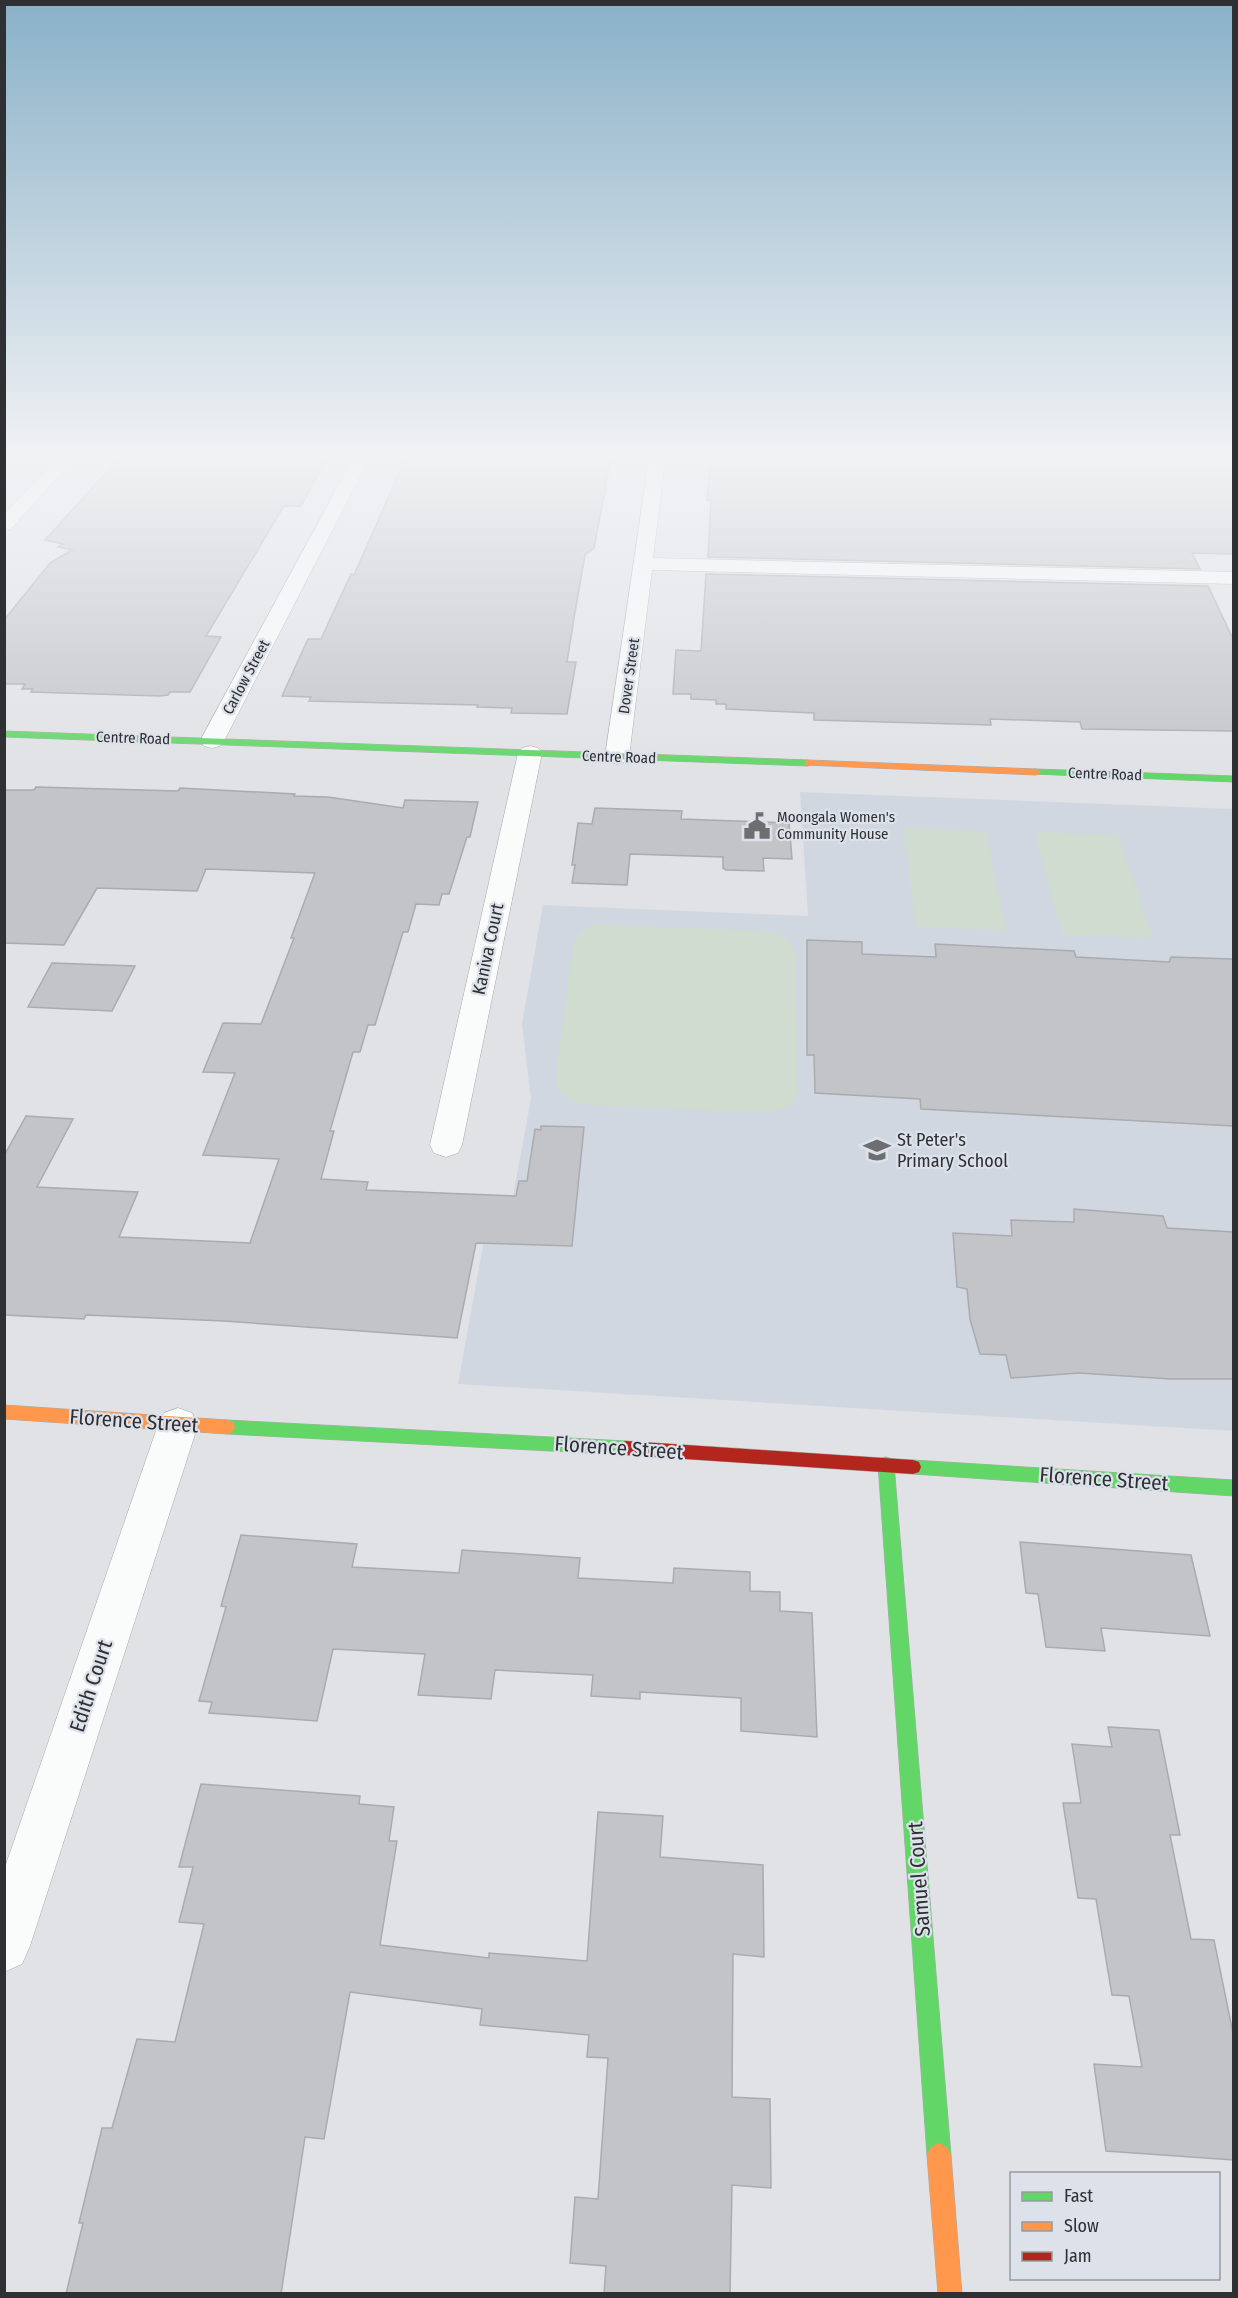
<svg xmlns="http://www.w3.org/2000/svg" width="1238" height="2298" viewBox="0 0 1238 2298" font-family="'Fira Sans Condensed',sans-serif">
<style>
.built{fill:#d1d7e1}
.green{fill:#cfdccf}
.building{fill:#c2c4c7;stroke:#aaabae;stroke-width:1.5}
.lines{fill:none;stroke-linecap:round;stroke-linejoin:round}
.street-casing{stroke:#a7a9ac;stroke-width:1}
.fast-casing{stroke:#a7a9ac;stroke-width:1}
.slow-casing{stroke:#a7a9ac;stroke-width:1}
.jam-casing{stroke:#a7a9ac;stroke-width:1}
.street{fill:#fafbfb;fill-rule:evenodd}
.fast{fill:#63d668;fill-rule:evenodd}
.slow{fill:#ff974d;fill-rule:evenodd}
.jam{fill:#b3261e;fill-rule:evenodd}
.labels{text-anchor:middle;stroke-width:4.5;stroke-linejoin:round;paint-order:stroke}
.far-street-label{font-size:15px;fill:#2e3033;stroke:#dce1ea}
.far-poi-label{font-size:15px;fill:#2e3033;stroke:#dce1ea;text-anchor:start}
.street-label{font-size:18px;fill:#2e3033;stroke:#dce1ea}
.poi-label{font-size:18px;fill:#2e3033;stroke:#dce1ea;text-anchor:start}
.near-street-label{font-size:21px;fill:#2e3033;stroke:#dce1ea}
</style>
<rect width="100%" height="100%" fill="#e0e2e6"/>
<path class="built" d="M800 792 1233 809V1431L458 1384 491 1201 512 1202 531 1099 522 1024 543 905 808 916Z"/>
<path class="green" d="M903 828 985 831 1006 931 916 927Z
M1035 832 1118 835 1153 938 1062 935Z
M595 924 763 931C778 934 788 937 795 952L798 1096C789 1107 780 1110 767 1113L584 1105C568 1100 560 1095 555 1079L574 940 583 929Z"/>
<path class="building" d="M124 453H322L316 463H325L301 506H284L206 636 221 637 190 692H170L168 695 160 696 31 692 33 689H22L25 684H4V620L50 563 72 550 58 547 63 544 45 540Z
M408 453H612L594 548 585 555 575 612 567 662H576L567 714 511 713 512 708 477 707 478 705 309 701 311 697 282 696 308 639H321L351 574 354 575Z
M711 453H995L1233 457V554L1192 553 1200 569 708 557 711 500H707Z
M706 574 1208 586 1233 639V731L1082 729 1080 722 990 719 991 725 814 720V713L726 709V704H716V700L691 699V694H673L676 650 701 651Z
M36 787 178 791 180 788 295 794 294 796 328 797 403 808 405 800 478 802 470 837H467L449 894H442L439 905 416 904 408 932H403L375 1025H368L360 1052H353L330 1131H334L321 1179 368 1182 366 1190 516 1196 519 1181H527L535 1129 541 1130V1126L584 1127 572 1246 476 1243 457 1338 224 1321 86 1315 84 1319 4 1315V1156L26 1116 73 1119 37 1187 138 1192 119 1237 250 1243 279 1159 203 1155 235 1073 203 1072 223 1023 261 1024 294 938H291L315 873 206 869 197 891 97 888 64 945 4 943V790H34Z
M595 808 682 811 681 819 789 823 792 859 763 858 764 871 726 870 723 868V857L630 854 627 885 572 883 575 865H572L578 823 592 824Z
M807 940 862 942V954L936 957 935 944 1074 951 1076 957 1169 962 1171 957 1233 959V1126L921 1109 920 1099 815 1093 814 1055H807Z
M52 963 135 966 112 1011 28 1007Z
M1074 1209 1163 1216 1167 1228 1233 1232V1379H1171L1079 1373 1011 1378 1006 1355 980 1354 970 1319 967 1289 957 1287 953 1233 1012 1236 1011 1220 1074 1222Z
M241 1535 357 1544 352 1567 459 1573 462 1550 580 1558 578 1578 673 1583 674 1568 750 1572V1591L780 1592V1611L812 1613 817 1737 741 1731V1698L640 1692V1699L591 1696 593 1675 495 1670 491 1699 418 1695 425 1654 333 1649 317 1721 209 1713 212 1702 199 1701 226 1607 221 1606Z
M1020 1542 1191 1555 1210 1636 1101 1628 1105 1651 1046 1647 1038 1594 1026 1593Z
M1108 1727 1159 1730 1180 1835H1170L1191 1939 1214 1940 1233 2033V2160L1106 2151 1094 2064 1142 2067 1129 1996 1112 1995 1096 1899 1078 1898 1063 1803H1081L1072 1744 1112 1747Z
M201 1784 360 1796 359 1804 394 1807 389 1841H397L380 1945 489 1958V1953L587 1961 598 1812 663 1816 660 1857 763 1865 764 1957 733 1954 732 2097 770 2099 771 2188 732 2185 730 2294H604L606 2266 570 2263 575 2197 598 2199 608 2058 587 2057 589 2035 480 2025 482 2009 350 1992 324 2139 305 2137 281 2294H66L83 2223H79L102 2128H112L137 2039 175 2042 204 1924 179 1922 193 1867H179Z"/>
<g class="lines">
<defs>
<path id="street" d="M62 453H79L11 529 4 530V514Z
M356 453H372L224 741 220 746 212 748 204 746 200 741Z
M650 453H666L653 558 1234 572V584L652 570 629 757 625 762 617 764 609 762 605 757Z
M530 746 538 748 542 753 462 1145 458 1153 446 1157 434 1153 430 1145 518 753 522 748Z
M178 1408 192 1413 198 1425 30 1946 22 1964 4 1972V1870L158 1425 164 1413Z"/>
<path id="fast" d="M4 731 808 760 813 763 808 766 4 737Z
M1036 769 1234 776V782L1032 774V770Z
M227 1420 626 1441 632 1443 634 1448 632 1453 626 1455 227 1434 221 1432 219 1427 221 1422Z
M886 1457 892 1459 894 1464 951 2155 947 2163 939 2167 931 2163 927 2155 878 1464 880 1459Z
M913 1460 1234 1480V1496L913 1474 907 1472 905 1467 907 1462Z"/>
<path id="slow" d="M808 760 1036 769 1041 772 1036 775 805 765V761Z
M4 1405 227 1420 233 1422 235 1427 233 1432 227 1434 4 1419Z
M939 2143 947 2147 951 2155 962 2294H938L927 2155 931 2147Z"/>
<path id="jam" d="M626 1441 913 1460 919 1462 921 1467 919 1472 913 1474 626 1455 620 1453 618 1448 620 1443Z"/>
</defs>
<use href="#street" class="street-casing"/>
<use href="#fast" class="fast-casing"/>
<use href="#slow" class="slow-casing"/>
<use href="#jam" class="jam-casing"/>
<use href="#street" class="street"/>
<use href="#fast" class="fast"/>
<use href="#slow" class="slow"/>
<use href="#jam" class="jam"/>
</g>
<linearGradient id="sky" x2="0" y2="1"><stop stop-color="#89b1c8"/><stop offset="0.59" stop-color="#f1f2f4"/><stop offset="1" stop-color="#f1f2f4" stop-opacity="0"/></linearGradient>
<rect width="1238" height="774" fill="url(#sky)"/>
<defs>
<symbol id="civic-bare" viewBox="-9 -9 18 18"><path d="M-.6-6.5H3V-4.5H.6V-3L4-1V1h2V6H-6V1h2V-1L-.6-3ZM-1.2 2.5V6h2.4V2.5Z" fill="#6c6e72" stroke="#dce1ea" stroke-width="2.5" paint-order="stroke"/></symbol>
<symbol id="school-bare" viewBox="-9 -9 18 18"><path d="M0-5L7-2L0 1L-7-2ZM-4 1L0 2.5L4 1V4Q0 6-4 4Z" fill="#6c6e72" stroke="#dce1ea" stroke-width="2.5" paint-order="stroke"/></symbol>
</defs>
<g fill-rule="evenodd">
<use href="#civic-bare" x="738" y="807" width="38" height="38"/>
<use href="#school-bare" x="858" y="1131" width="38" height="38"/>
</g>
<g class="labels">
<g class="far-street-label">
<text transform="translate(629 676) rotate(-82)" y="5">Dover Street</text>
<text transform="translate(246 677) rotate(-62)" y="5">Carlow Street</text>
<text transform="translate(133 738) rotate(2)" y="5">Centre Road</text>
<text transform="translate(619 757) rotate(2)" y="5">Centre Road</text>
<text transform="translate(1105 774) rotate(2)" y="5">Centre Road</text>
</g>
<g class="far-poi-label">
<text x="777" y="822">Moongala Women's<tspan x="777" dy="17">Community House</tspan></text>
</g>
<g class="street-label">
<text transform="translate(488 949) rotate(-78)" y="6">Kaniva Court</text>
</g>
<g class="poi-label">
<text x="897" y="1146">St Peter's<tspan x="897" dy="21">Primary School</tspan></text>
</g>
<g class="near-street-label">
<text transform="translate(134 1421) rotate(4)" y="7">Florence Street</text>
<text transform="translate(619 1448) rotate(4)" y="7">Florence Street</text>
<text transform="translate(1104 1479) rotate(4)" y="7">Florence Street</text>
<text transform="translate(91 1686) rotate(-72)" y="7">Edith Court</text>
<text transform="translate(919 1879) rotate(-94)" y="7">Samuel Court</text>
</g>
</g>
<rect width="1238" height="2298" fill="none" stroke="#2e3033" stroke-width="12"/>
<rect x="1010" y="2172" width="210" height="108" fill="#dce1ea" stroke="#969aa1" stroke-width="1.5"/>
<rect x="1022" y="2192" width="30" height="9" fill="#63d668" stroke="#969aa1" stroke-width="1.5"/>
<text x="1064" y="2202" font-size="18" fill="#2e3033">Fast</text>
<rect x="1022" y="2222" width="30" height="9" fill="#ff974d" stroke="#969aa1" stroke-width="1.5"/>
<text x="1064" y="2232" font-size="18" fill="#2e3033">Slow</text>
<rect x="1022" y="2252" width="30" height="9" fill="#b3261e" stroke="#969aa1" stroke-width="1.5"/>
<text x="1064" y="2262" font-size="18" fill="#2e3033">Jam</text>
</svg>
